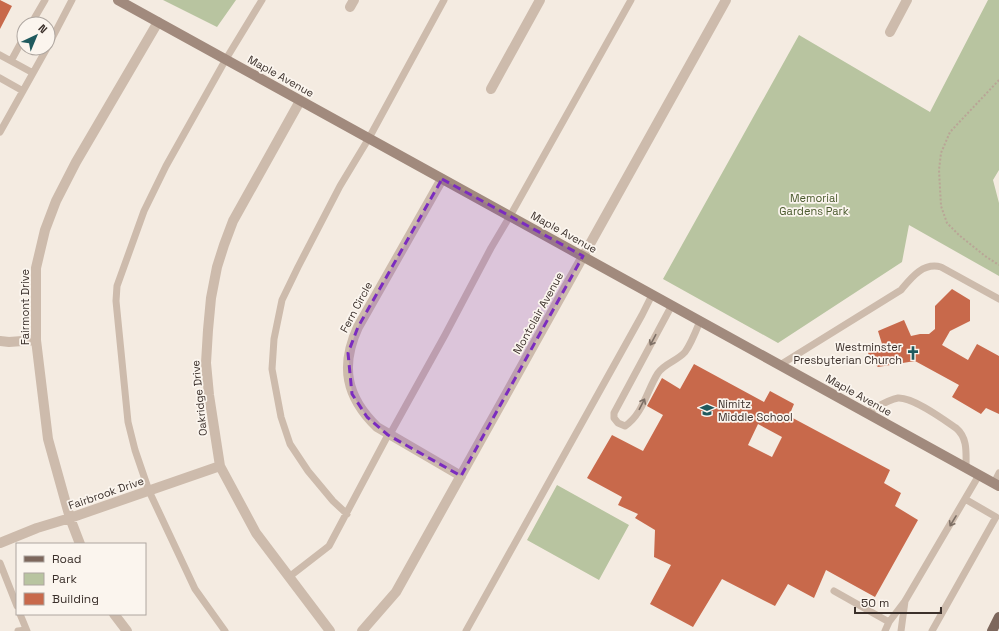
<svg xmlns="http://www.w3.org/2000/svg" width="999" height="631" viewBox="0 0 999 631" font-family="'Space Grotesk',sans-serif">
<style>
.green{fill:#b8c4a0}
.building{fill:#c8694b;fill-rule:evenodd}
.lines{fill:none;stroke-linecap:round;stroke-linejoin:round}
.path{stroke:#b9a596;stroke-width:2;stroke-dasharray:2 2;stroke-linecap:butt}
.lane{stroke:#cdbbac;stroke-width:7}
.street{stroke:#cdbbac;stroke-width:10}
.secondary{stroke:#a18a7d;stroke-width:10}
.primary{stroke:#7d675c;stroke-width:10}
.oneway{stroke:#7d6f65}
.marked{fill:#7b2cbf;fill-opacity:0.2;stroke:#7b2cbf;stroke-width:3;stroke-dasharray:8 5;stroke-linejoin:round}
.labels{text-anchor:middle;stroke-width:3.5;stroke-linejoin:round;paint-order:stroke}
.street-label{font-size:11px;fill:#3b302b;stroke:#fbf5ee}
.park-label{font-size:11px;fill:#4a5a2e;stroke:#fbf5ee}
.poi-label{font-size:11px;fill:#3b302b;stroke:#fbf5ee;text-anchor:end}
</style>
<rect width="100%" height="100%" fill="#f4ebe1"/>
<path class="green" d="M163 0H236L217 27Z
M988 0H999V170L993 180 999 203V276L909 225 902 262 778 343 663 279 799 35 930 112Z
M557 485 629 525 599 580 527 540Z"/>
<path class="building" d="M0 0 12 6 0 29Z
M952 289 970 300V321L950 331 942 345 968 360 977 344 999 356V414L986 408 981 414 952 397 959 385 915 361 878 367 869 359 868 351 882 344 878 331 904 320 911 336 920 334H929L935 329V306Z
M694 364 764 402 770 391 794 404 789 416 890 470 884 483 901 493 895 506 918 520 875 597 826 570 814 598 788 584 775 606 722 579 693 627 650 604 671 565 654 557 655 530 635 518 638 514 618 505 622 497 587 478 612 435 643 451 663 415 647 406 662 378 680 389ZM758 424 782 437 772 457 748 445Z"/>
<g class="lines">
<path class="path" d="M999 80 950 132 941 153 939 170 941 206 947 223 960 236 985 256 999 265"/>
<path class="lane" d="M31 24 45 0
M24 37 11 61 33 73
M48 46 72 0
M0 55 11 61
M0 78 23 91
M0 132 47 48
M672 305 614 413V418L618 423 625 426C643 414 647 390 658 373 665 363 677 361 685 352 691 344 696 331 700 321
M780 365 901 290C911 278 923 262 941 267L999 299
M866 413C876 408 887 400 898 398 913 397 943 419 956 428 968 438 966 453 966 468
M389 436 445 335 491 248 510 216 631 0
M994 483 999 473
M347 514 333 501 308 471 290 444 281 417 272 369 274 339 282 300 298 267 340 186 369 138 444 0
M0 563 17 606
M289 577 329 546 388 435
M834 591 889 622
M20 614 27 631
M18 631 26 630
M225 631 195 589 149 491 135 450 128 422 116 301 117 286 144 211 166 166 226 59 262 0
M466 631 642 315 652 295
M885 631 889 622 905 601 979 475
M901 631 905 601
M932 631 996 517 965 499"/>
<path class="street" d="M350 7 354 0
M890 32 907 0
M491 89 540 0
M300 101 233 221 224 245 217 267 211 298 208 330 206 363 209 395 220 466 256 533 330 631
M442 179 358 327C340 366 346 397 377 427L461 476
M0 341 9 342 36 340
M0 543 37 528 70 518 220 466
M80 544 70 518 48 439 36 340V268L45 230 56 201 76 162 158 22
M114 614 127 631
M362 631 396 592 726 0"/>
<path class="secondary" d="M118 0 999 486"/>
<path class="primary" d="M992 631 999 617"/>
</g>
<defs><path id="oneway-shaft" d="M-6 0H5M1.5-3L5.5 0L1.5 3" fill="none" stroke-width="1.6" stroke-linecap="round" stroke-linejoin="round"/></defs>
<g class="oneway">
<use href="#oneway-shaft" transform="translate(653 340) rotate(118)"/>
<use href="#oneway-shaft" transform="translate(642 404) rotate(-63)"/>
<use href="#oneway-shaft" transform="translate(953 521) rotate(121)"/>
</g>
<path class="marked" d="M442 179 583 256 461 476 388 435 367 417 352 394 348 353 358 327Z"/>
<defs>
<symbol id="church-bare" viewBox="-9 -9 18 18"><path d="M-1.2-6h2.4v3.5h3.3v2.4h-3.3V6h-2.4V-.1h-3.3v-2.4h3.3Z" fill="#1f5a5e" stroke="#fbf5ee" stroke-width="2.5" paint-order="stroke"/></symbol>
<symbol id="school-bare" viewBox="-9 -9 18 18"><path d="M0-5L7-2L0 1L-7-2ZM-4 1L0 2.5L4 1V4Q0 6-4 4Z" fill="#1f5a5e" stroke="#fbf5ee" stroke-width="2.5" paint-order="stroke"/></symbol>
</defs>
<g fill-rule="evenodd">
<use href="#church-bare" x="903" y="343" width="20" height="20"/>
<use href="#school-bare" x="697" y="400" width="20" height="20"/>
</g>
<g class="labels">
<g class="street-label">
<text transform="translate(281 76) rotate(29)" y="4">Maple Avenue</text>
<text transform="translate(564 232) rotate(29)" y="4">Maple Avenue</text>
<text transform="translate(25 307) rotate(-90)" y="4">Fairmont Drive</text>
<text transform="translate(356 307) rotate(-62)" y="4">Fern Circle</text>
<text transform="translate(538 313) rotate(-61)" y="4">Montclair Avenue</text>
<text transform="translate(859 395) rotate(29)" y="4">Maple Avenue</text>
<text transform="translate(199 398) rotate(-96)" y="4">Oakridge Drive</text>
<text transform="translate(106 493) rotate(-19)" y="4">Fairbrook Drive</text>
</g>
<g class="park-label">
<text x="814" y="202">Memorial<tspan x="814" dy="13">Gardens Park</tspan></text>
</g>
<g class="poi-label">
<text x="902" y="351">Westminster<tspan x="902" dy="13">Presbyterian Church</tspan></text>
<text x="718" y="408" text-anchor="start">Nimitz<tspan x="718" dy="13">Middle School</tspan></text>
</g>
</g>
<rect x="16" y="543" width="130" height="72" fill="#fbf5ee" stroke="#aea6a0"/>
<rect x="24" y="556" width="20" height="6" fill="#7d675c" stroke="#aea6a0"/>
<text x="52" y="563" font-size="12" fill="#3b302b">Road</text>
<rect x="24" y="573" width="20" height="12" fill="#b8c4a0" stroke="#aea6a0"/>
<text x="52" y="583" font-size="12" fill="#3b302b">Park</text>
<rect x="24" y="593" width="20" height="12" fill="#c8694b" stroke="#aea6a0"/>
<text x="52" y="603" font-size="12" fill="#3b302b">Building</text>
<g transform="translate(36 36) rotate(44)"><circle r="19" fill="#fbf5ee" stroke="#aea6a0"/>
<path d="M0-3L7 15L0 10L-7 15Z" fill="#1f5a5e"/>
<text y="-6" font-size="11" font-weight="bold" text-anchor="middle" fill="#3b302b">N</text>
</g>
<path d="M855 607v6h86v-6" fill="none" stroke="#3b302b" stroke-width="2"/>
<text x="861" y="607" font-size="12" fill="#3b302b" stroke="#fbf5ee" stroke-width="3" paint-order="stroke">50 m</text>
</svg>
